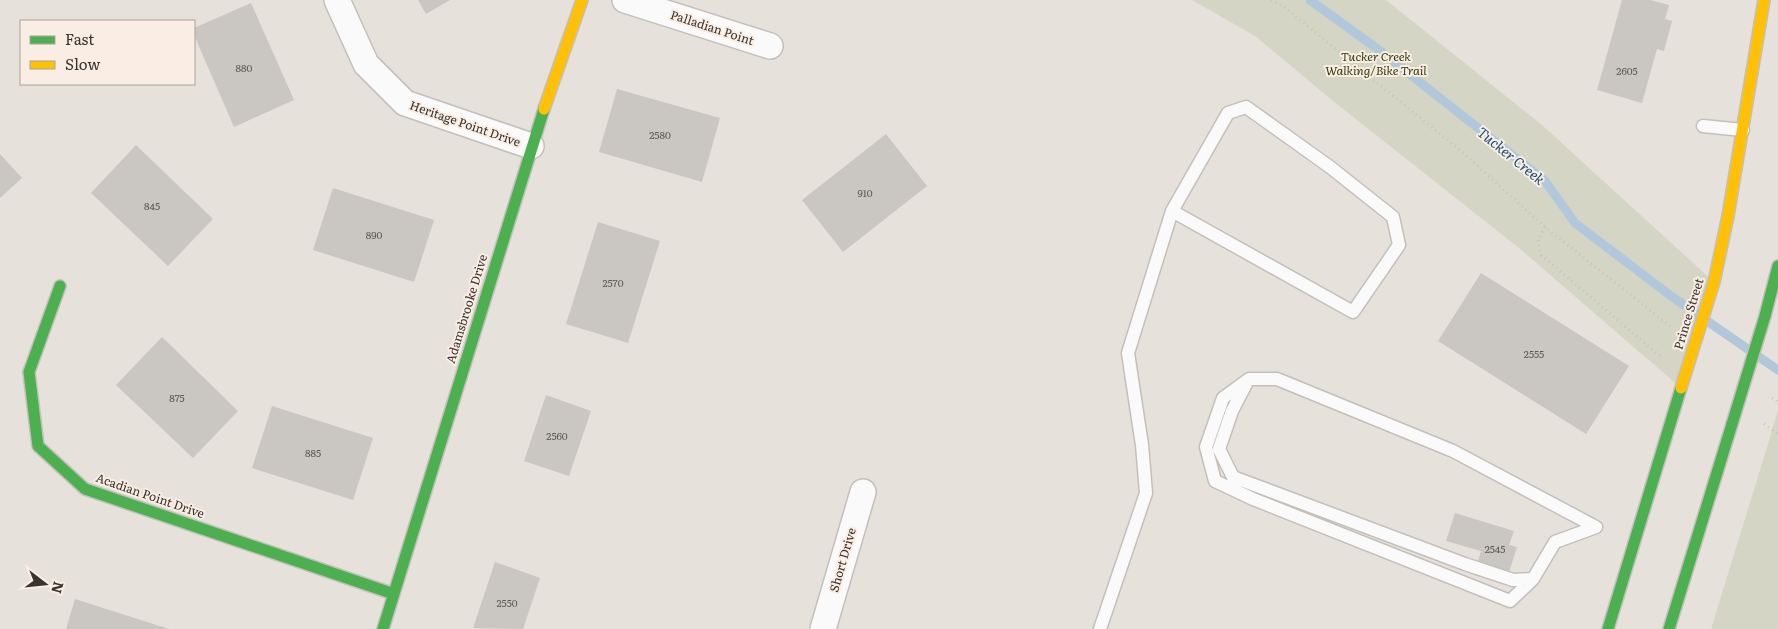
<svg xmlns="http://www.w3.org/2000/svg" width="1778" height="629" viewBox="0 0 1778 629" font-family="Literata,serif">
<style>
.green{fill:#d4d5c4}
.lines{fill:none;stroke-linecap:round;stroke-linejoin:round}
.stream{stroke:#b1c7dc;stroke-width:9}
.building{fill:#cac6c1}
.lane-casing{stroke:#c4bfbb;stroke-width:15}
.street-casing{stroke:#c4bfbb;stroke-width:28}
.fast-casing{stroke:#c4bfbb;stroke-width:14}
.slow-casing{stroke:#c4bfbb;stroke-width:14}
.path{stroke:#c6c3c1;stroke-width:3;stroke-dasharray:1 4;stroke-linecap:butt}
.lane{stroke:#fbfafa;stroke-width:12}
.street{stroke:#fbfafa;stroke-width:25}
.fast{stroke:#4caf50;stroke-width:11}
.slow{stroke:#ffc107;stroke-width:11}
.fast-bridge-casing{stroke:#c4bfbb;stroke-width:14;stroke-linecap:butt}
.slow-bridge-casing{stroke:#c4bfbb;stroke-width:14;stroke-linecap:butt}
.fast-bridge{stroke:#4caf50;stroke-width:11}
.slow-bridge{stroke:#ffc107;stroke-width:11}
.labels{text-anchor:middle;stroke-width:4;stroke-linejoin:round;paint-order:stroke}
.number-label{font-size:10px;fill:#5c5854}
.street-label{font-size:12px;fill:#38332f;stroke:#faede3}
.park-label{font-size:12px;font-style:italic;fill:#313b09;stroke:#faede3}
.water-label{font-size:14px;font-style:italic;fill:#194e78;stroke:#faede3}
</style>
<rect width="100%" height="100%" fill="#e7e1db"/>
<path class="green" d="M1192 0H1386L1542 125 1714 282 1681 388 1519 248 1333 101 1255 36Z
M1778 409V629H1711L1772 431Z"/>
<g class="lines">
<path class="stream" d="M1310 0 1383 53 1545 181 1575 223 1671 296 1778 370"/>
</g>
<path class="building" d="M418 0H450L426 14Z
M1622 0H1650L1669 5 1665 19 1672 21 1664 51 1657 49 1642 103 1597 90Z
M251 3 294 100 234 127 194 35V28Z
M617 89 720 118 702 182 599 152Z
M886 134 927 186 843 252 802 200Z
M136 145 213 219 168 266 91 193Z
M0 154 22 178 0 198Z
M333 188 434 220 414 282 313 250Z
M598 222 660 241 628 343 566 324Z
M1481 273 1629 366 1586 434 1438 341Z
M162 337 238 411 193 458 116 385Z
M546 395 591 411 569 476 524 461Z
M272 406 373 438 353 500 252 468Z
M1455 513 1514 531 1509 545 1517 547 1505 585 1474 575 1481 551 1446 541Z
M495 562 540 578 523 629 473 628Z
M75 599 169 629H66Z"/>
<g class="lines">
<defs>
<path id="lane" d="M1703 126 1743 130
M1249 379H1277L1453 451 1596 527 1555 542 1533 579 1510 601 1253 499 1215 481 1206 447 1223 398Z
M1246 384 1232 411 1219 449 1233 477 1465 564 1513 580 1533 579
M1100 629 1146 493 1142 445 1128 353 1172 211 1228 113 1246 107 1330 167 1393 217 1399 245 1353 312 1172 211"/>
<path id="street" d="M337 0 366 64 405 103 531 146
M625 0 770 46
M823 629 863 492"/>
<path id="fast" d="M60 286 29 372 38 446 85 489 394 594
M1765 316 1778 266
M383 629 544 109
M1608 629 1681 388
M1669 629 1732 424"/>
<path id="slow" d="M544 109 582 0
M1714 282 1728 216 1764 0"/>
</defs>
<use href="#lane" class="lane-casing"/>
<use href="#street" class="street-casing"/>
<use href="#fast" class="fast-casing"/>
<use href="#slow" class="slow-casing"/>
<path class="path" d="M1271 0 1283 6 1461 151 1545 227 1671 327
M1545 227 1538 240 1541 255 1660 356
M1772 398 1778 402
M1764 424 1778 434"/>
<use href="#lane" class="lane"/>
<use href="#street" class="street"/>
<use href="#fast" class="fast"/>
<use href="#slow" class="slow"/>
<defs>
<path id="fast-bridge" d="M1732 424 1765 316"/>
<path id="slow-bridge" d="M1681 388 1714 282"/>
</defs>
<use href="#fast-bridge" class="fast-bridge-casing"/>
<use href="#slow-bridge" class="slow-bridge-casing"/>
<use href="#fast-bridge" class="fast-bridge"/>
<use href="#slow-bridge" class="slow-bridge"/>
</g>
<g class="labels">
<g class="number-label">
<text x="244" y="72">880</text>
<text x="1627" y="75">2605</text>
<text x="660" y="139">2580</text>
<text x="865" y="197">910</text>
<text x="152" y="210">845</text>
<text x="374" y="239">890</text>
<text x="613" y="287">2570</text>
<text x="1534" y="358">2555</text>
<text x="177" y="402">875</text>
<text x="557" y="440">2560</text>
<text x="313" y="457">885</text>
<text x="1495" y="553">2545</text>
<text x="507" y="607">2550</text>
</g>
<g class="street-label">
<text transform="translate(712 28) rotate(18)" y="4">Palladian Point</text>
<text transform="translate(465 124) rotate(19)" y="4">Heritage Point Drive</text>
<text transform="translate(467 309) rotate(-73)" y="4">Adamsbrooke Drive</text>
<text transform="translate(1689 314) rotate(-73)" y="4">Prince Street</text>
<text transform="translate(150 496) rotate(19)" y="4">Acadian Point Drive</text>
<text transform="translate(843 560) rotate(-74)" y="4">Short Drive</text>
</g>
<g class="park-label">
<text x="1376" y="61">Tucker Creek<tspan x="1376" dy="14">Walking/Bike Trail</tspan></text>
</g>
<g class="water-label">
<text transform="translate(1511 156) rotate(39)" y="5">Tucker Creek</text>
</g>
</g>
<rect x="20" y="20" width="175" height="65" fill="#faede3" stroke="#aca39b"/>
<rect x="30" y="36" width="25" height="8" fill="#4caf50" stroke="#aca39b"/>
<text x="65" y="45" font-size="15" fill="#38332f">Fast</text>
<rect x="30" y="61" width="25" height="8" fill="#ffc107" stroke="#aca39b"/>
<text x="65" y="70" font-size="15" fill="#38332f">Slow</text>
<g transform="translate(45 584) rotate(106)" stroke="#faede3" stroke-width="4" paint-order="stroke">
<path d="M0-4L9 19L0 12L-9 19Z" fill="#38332f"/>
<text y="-8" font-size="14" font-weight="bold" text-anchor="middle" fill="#38332f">N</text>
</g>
</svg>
